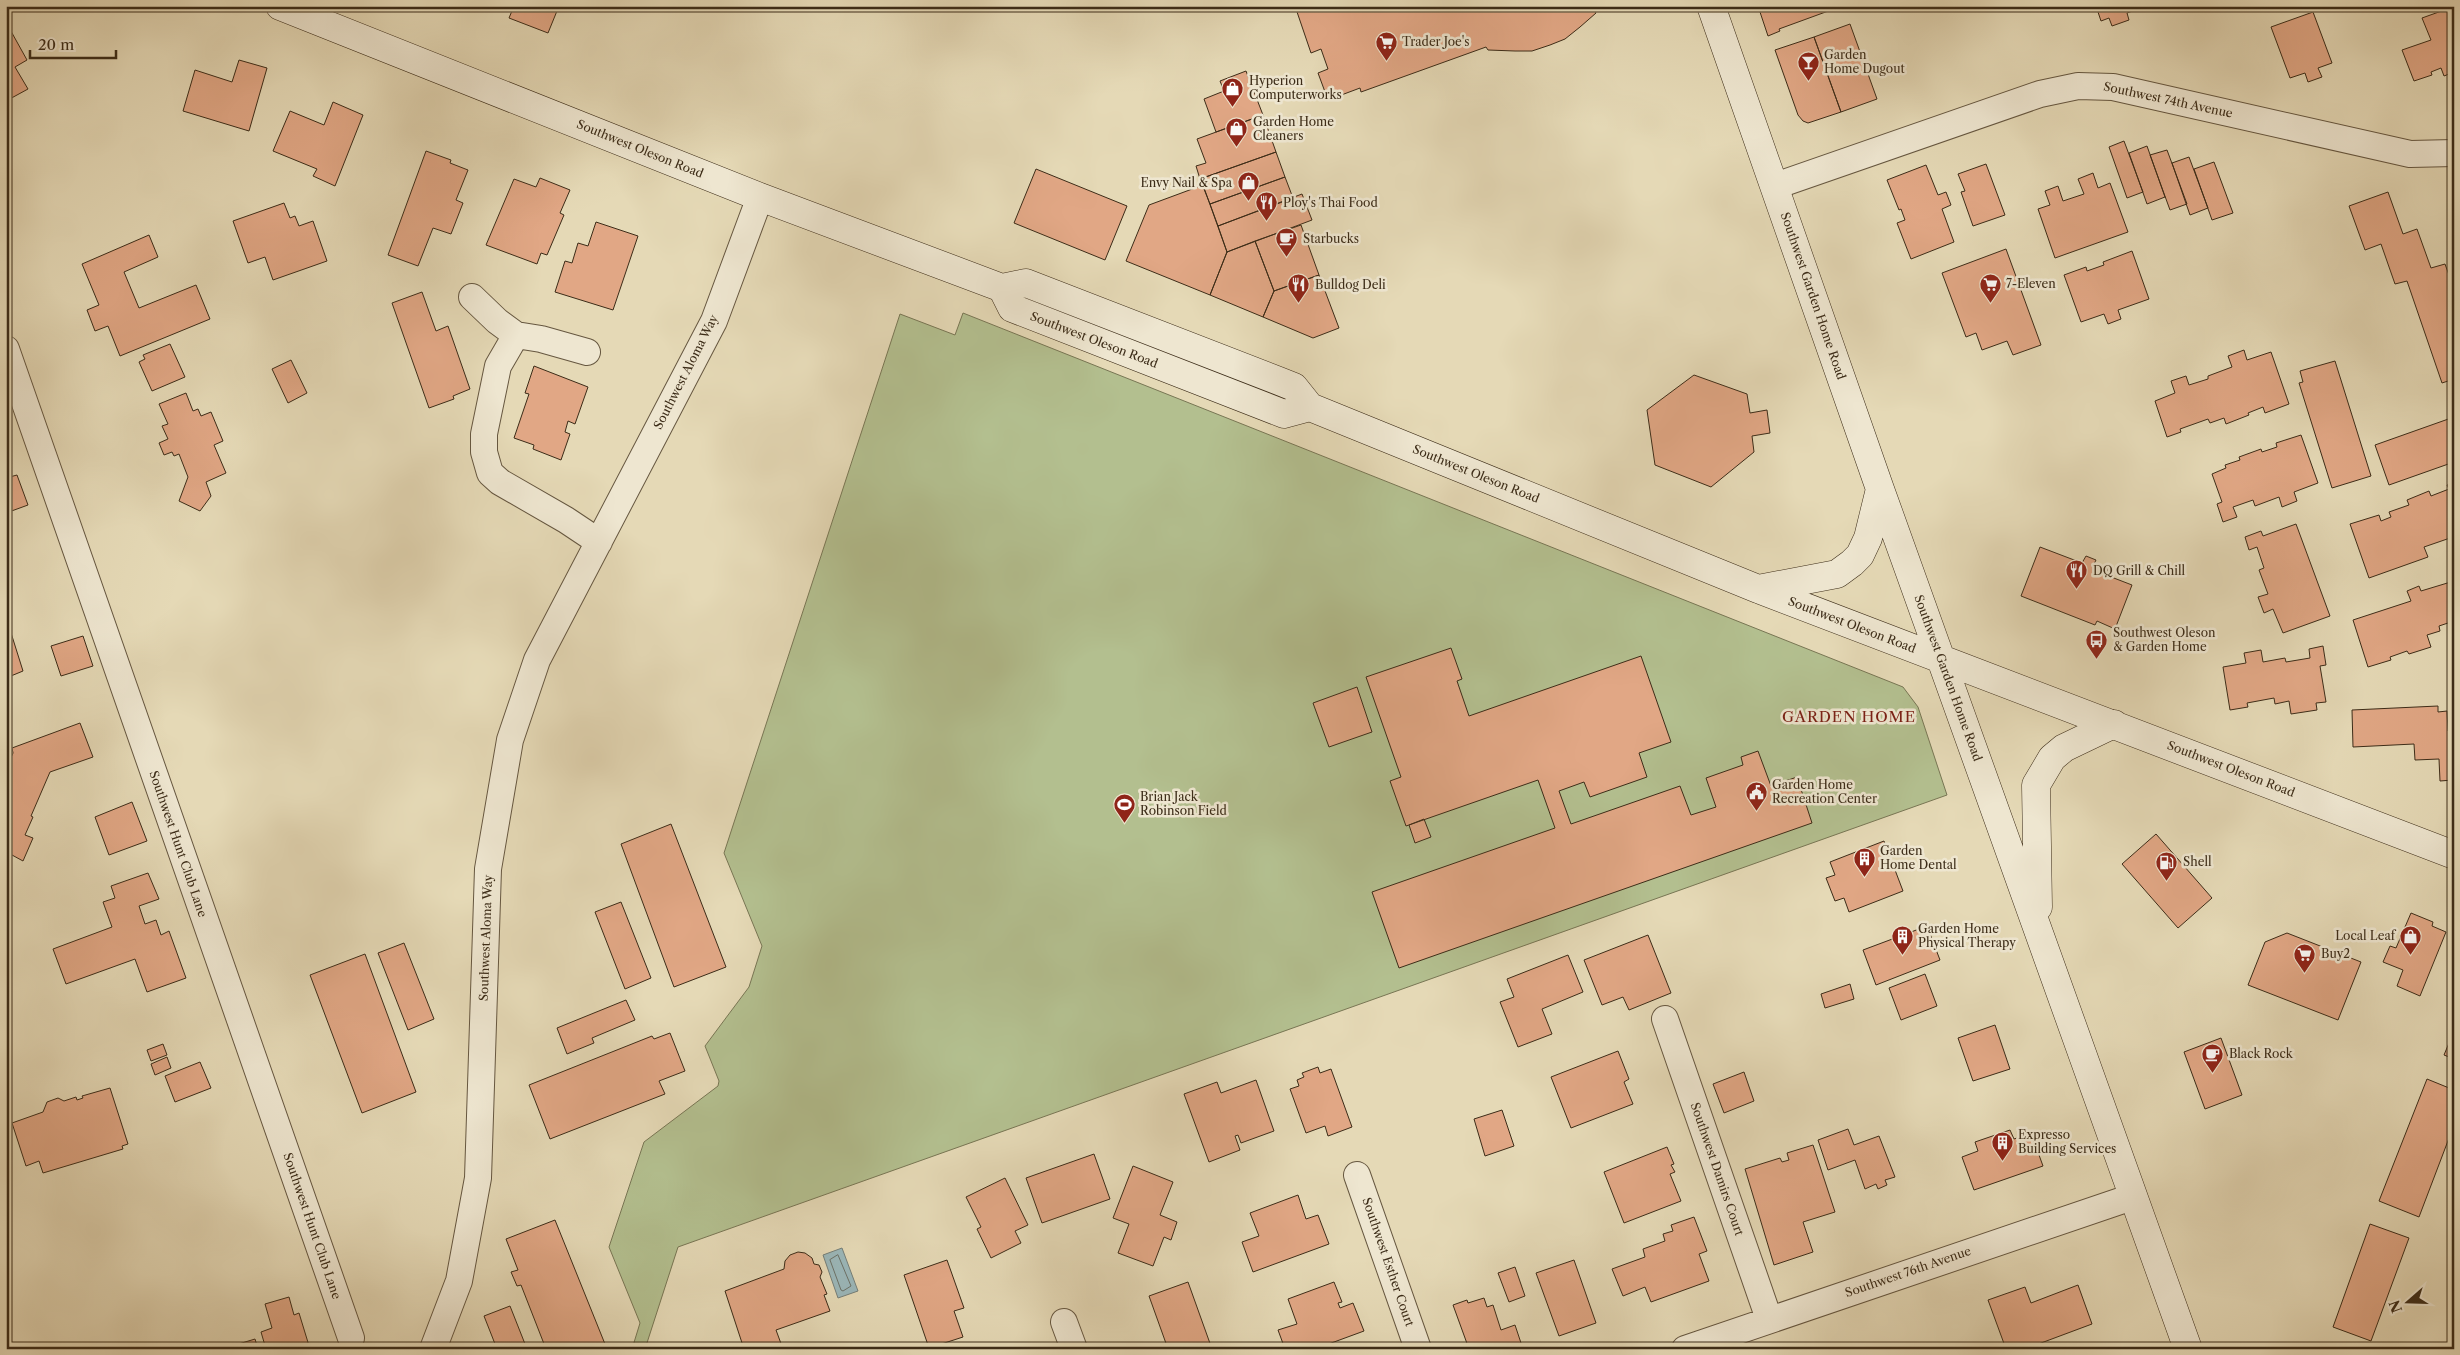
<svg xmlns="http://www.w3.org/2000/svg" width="2460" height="1355" viewBox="0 0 2460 1355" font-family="'Libre Caslon Text',serif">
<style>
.green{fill:#b3bf8f;stroke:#787654}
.water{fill:#9bb7b9;stroke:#757f79}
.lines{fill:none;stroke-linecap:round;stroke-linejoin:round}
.shore{stroke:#6c7268;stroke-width:1}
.building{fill:#e1a785;stroke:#3c2c18}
.street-casing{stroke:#665740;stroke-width:28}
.secondary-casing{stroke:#3c2c18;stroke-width:29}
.street{stroke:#eee6d0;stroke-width:26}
.secondary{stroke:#eee6d0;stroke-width:28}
.labels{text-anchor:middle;stroke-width:5;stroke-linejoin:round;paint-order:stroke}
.poi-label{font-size:12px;fill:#3c2c18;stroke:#eee6d0;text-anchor:start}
.street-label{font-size:12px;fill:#3c2c18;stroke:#eee6d0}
.quarter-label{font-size:15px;letter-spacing:1px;fill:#7a1f14;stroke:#eee6d0}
</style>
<rect width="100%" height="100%" fill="#e5d9b6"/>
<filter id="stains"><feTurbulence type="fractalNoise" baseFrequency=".004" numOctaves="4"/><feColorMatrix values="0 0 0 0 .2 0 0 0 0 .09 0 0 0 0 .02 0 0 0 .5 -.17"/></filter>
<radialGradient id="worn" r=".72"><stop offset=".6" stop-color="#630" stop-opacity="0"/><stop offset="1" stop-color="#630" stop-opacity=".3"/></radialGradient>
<path class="green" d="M963 313 1903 687 1918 707 1947 795 678 1247 645 1349H632L640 1323 609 1247 644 1142 718 1086 719 1081 705 1046 749 987 762 946 724 853 900 314 955 335Z"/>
<path class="water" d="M842 1248 858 1291 838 1298 823 1255Z"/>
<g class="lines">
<path class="shore" d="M838 1255 851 1286 843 1291 841 1290 830 1260Z"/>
</g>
<path class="building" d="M514 6H559L548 33 509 18Z
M1295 6H1599L1594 8 1596 13 1580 27 1565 39 1550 45 1532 51H1515L1488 50 1486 47 1361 92 1360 88 1328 100 1318 73 1328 69 1321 49 1311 53Z
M1758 6H1842L1779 29 1780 31 1768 36Z
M2096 6H2138V9L2127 13 2129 20 2112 26 2109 18 2101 21Z
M2450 8 2454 19V72L2444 76 2441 68 2431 72 2432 75 2414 81 2402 50 2431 40 2422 18Z
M2313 12 2332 63 2318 68 2322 77 2308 82 2305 73 2290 78 2271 27Z
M7 24 27 60 15 67 28 89 6 101Z
M1850 24 1877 99 1841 112 1814 37Z
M1814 37 1841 112 1808 123 1803 121 1798 115 1775 50Z
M239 60 267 68 249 131 183 111 195 70 232 82Z
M1246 71 1263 115 1216 132 1204 99 1224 91 1220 81Z
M333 102 363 115 335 186 313 176 317 169 273 151 290 111 324 125Z
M1263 115 1276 152 1200 179 1196 166 1206 163 1197 139Z
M2124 141 2143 192 2127 198 2109 147Z
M2147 146 2165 197 2147 204 2129 153Z
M2167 150 2187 204 2170 210 2150 155Z
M426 151 451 160 450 163 468 170 456 200 463 203 451 234 433 228 418 266 388 255Z
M1276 152 1285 177 1210 204 1200 179Z
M2189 157 2208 208 2190 215 2172 163Z
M2214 162 2233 213 2212 220 2194 169Z
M1986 164 2005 215 1973 226 1961 192 1965 191 1958 174Z
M1926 165 1938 195 1946 192 1951 205 1942 209 1954 242 1911 259 1897 223 1905 220 1901 209 1899 210 1887 180Z
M1036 169 1127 206 1105 260 1014 223Z
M2093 173 2098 188 2110 183 2128 232 2055 258 2038 209 2050 205 2045 191 2058 186 2063 201 2084 194 2078 179Z
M1285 177 1293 198 1218 226 1210 204Z
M540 178 570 190 560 213 564 215 547 255 541 253 537 264 486 245 514 179 536 187Z
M1203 185 1227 252 1210 295 1126 261 1149 205Z
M2388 192 2403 234 2417 229 2431 268 2445 264 2454 289V379L2442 383 2407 281 2395 284 2381 244 2365 250 2349 206Z
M1302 194 1312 220 1227 252 1218 226Z
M284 203 290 218 295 216 299 226 313 221 327 261 273 280 265 257 248 263 233 221Z
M596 222 638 236 613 310 555 292 565 261 572 263 578 243 588 246Z
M1301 225 1319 275 1274 291 1255 241Z
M149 235 158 257 124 272 139 308 196 285 210 319 120 356 108 326 95 331 87 310 99 305 82 264Z
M1255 241 1274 291 1263 317 1210 295 1227 252Z
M2006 249 2041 345 2013 355 2007 341 1982 350 1976 333 1966 337 1942 273Z
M2132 251 2149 299 2118 310 2121 319 2108 324 2104 314 2081 322 2064 275 2086 267 2087 271 2104 265 2103 262Z
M1319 275 1339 328 1313 338 1263 317 1274 291Z
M422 292 436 331 448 326 470 389 453 396 454 399 429 408 392 303Z
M170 344 185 377 152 391 139 362 145 359 143 355Z
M2244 350 2247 360 2271 352 2289 404 2265 413 2263 407 2248 413 2249 415 2226 424 2224 418 2210 423 2208 419 2180 429 2181 432 2167 437 2155 401 2175 393 2171 381 2186 376 2189 385 2208 379V376L2232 367 2228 356Z
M291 360 307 393 288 403 272 369Z
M2335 361 2371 476 2332 488 2299 383 2303 382 2300 371Z
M534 366 588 387 575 424 568 421 565 432 570 434 561 460 533 449 534 445 514 438 529 394 525 393Z
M1694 375 1747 394 1750 413 1767 410 1770 433 1752 436 1754 452 1711 487 1655 465 1647 410Z
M186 393 193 411 198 409 201 416 211 412 223 441 214 445 226 473 206 482 211 496 200 511 179 501 188 477 179 454 174 456 172 452 164 455 159 443 168 439 162 426 168 424 159 404Z
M2454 417V462L2389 485 2375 445Z
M2301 435 2318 483 2294 492 2297 501 2282 507 2279 497 2255 506 2253 500 2233 507 2237 517 2223 522 2217 504 2222 502 2212 474 2226 468 2225 465 2240 460 2239 457 2261 449 2262 452 2277 447 2276 443Z
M17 475 28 505 6 513V478Z
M2454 483V540L2453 537 2424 547 2428 557 2369 578 2350 524 2379 515 2381 521 2391 517 2389 512 2409 505 2407 500 2429 491 2431 496 2449 489 2447 485Z
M2296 524 2330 616 2283 633 2273 609 2264 613 2258 597 2268 594 2259 570 2264 568 2257 547 2249 550 2245 537 2261 531 2263 536Z
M2040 547 2082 563 2086 556 2096 560 2094 564 2108 569 2106 575 2132 585 2115 629 2097 621 2095 625 2021 596Z
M2454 581V621L2439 626 2440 631 2427 635 2431 647 2409 654 2407 651 2390 657 2391 660 2368 667 2353 620 2411 601 2407 591 2419 586 2421 591Z
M6 617 23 671 6 678Z
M83 636 93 666 61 676 51 646Z
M2323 646 2326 665 2320 666 2326 702 2316 703 2317 710 2291 714 2289 701 2275 704 2274 698 2247 703 2248 707 2230 710 2223 667 2246 663 2244 653 2261 650 2263 662 2285 658 2286 662 2310 658 2309 649Z
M1451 648 1462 679 1457 681 1469 716 1641 656 1671 742 1639 753 1647 777 1590 797 1584 782 1559 791 1571 824 1680 786 1691 815 1716 807 1706 778 1743 765 1741 757 1758 751 1771 786 1797 777 1812 823 1399 968 1372 892 1555 828 1538 780 1406 826 1390 781 1401 777 1366 677Z
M1357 687 1372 732 1329 747 1313 703Z
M2438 706V712L2447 711 2448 731H2454L2453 780 2440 781 2439 759 2415 760 2414 744 2353 747 2352 710Z
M80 723 93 757 50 772 31 816 33 817 25 835 33 838 23 861 12 855 6 866V769L13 753 12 748Z
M132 802 147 841 109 855 95 817Z
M1424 819 1431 837 1415 843 1409 825Z
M671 824 726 967 674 987 621 844Z
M2156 834 2212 898 2178 928 2122 864Z
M1884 841 1903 891 1849 912 1844 898 1835 901 1826 878 1835 875 1830 862Z
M148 873 159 899 139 906 145 924 156 920 161 935 169 931 186 978 147 992 135 959 66 984 53 949 112 927 103 902 115 898 111 886Z
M621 902 651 978 625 989 595 912Z
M2411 913 2433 922 2432 926 2446 932 2420 996 2397 986 2403 970 2383 962 2390 946 2396 948Z
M1927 926 1940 960 1876 985 1863 950Z
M2287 933 2361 962 2338 1020 2248 985 2265 942Z
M1648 935 1671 993 1629 1010 1623 997 1602 1005 1584 960Z
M404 943 434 1019 408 1030 378 953Z
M365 954 416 1092 362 1113 310 975Z
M1568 955 1583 992 1542 1009 1552 1034 1518 1047 1500 1002 1514 997 1507 979Z
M1925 974 1937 1006 1901 1020 1889 988Z
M1850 984 1854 999 1825 1008 1821 994Z
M626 1000 635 1020 592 1038 594 1043 567 1054 557 1028Z
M1995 1025 2010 1069 1973 1081 1958 1038Z
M2454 1031V1059L2444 1055Z
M670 1033 685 1071 659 1081 665 1094 550 1139 529 1085 652 1036 654 1039Z
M2221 1038 2242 1095 2205 1109 2184 1052Z
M163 1044 167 1055 151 1061 147 1050Z
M1618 1051 1629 1079 1624 1082 1633 1104 1571 1128 1551 1077Z
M167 1057 171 1068 155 1075 151 1064Z
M200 1062 211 1088 175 1102 165 1076Z
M1318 1067 1320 1073 1331 1069 1352 1127 1328 1136 1325 1126 1306 1133 1290 1089 1299 1086 1297 1080 1304 1077 1302 1073Z
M1744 1072 1754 1101 1724 1113 1713 1084Z
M2427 1079 2454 1090V1125L2419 1217 2379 1201Z
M1256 1080 1274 1131 1241 1143 1238 1135 1235 1136 1240 1150 1209 1162 1184 1094 1217 1082 1221 1093Z
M110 1088 128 1144 122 1146 123 1149 43 1173 39 1161 26 1166 12 1123 43 1112 47 1102 58 1098 64 1101 76 1097 77 1100 83 1098 82 1096Z
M1502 1110 1514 1146 1485 1156 1474 1119Z
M1848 1129 1854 1145 1879 1136 1895 1177 1885 1180 1887 1185 1878 1189 1876 1184 1865 1189 1855 1160 1828 1170 1818 1140Z
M2010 1130 2014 1139 2031 1133 2043 1166 1974 1190 1962 1157 1978 1151 1975 1142Z
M1813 1145 1835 1212 1803 1222 1813 1252 1774 1265 1745 1169 1780 1158 1782 1162 1789 1160 1787 1153Z
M1667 1147 1674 1164 1671 1165 1675 1172 1670 1174 1681 1201 1624 1223 1604 1172Z
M1094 1154 1110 1199 1042 1223 1026 1178Z
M1133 1166 1173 1182 1160 1215 1177 1222 1171 1240 1164 1237 1153 1266 1118 1253 1129 1224 1113 1218Z
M1005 1178 1028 1225 1015 1231 1021 1243 991 1258 977 1229 981 1227 966 1197Z
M1298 1195 1306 1219 1318 1215 1329 1244 1253 1272 1242 1242 1259 1236 1250 1213Z
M1694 1217 1707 1251 1699 1254 1709 1281 1651 1302 1645 1287 1623 1296 1612 1269 1645 1257 1643 1249 1665 1241 1663 1234 1673 1231 1671 1225Z
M555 1220 607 1349H546L521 1285 517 1286 511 1272 518 1270 506 1239Z
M2370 1224 2409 1238 2371 1341 2333 1327Z
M798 1252 805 1253 812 1258 814 1264 819 1265 822 1272 820 1277 827 1294 824 1295 830 1311 776 1330 783 1349H744L725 1291 784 1269 785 1261 790 1255Z
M947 1260 964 1308 954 1311 963 1337 929 1348 904 1275Z
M1574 1260 1596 1323 1559 1336 1536 1273Z
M1515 1267 1525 1296 1509 1302 1498 1273Z
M1188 1282 1212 1349H1168L1149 1296Z
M1334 1282 1342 1302 1338 1303 1340 1308 1353 1303 1364 1331 1315 1349H1285L1278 1330 1297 1324 1288 1299Z
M2078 1285 2092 1324 2025 1349H2006L1988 1300 2025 1287 2031 1303Z
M289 1297 294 1315 299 1313 310 1349H266L261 1332 272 1328 265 1304Z
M1484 1298 1487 1307 1493 1305 1501 1330 1515 1325 1523 1349H1469L1453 1305 1467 1300 1468 1303Z
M510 1306 527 1349H497L484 1316Z
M255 1339 258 1349H233L232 1346Z"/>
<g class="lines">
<defs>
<path id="street" d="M1775 186 2040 94 2078 86 2113 87 2410 154 2454 153
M472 297 497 321 516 335 541 339 587 352
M516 335 498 366 484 434V452L490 473 500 482 566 520 599 542
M6 349 351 1338
M1665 1019 1769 1319
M1357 1175 1418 1349
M1064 1322 1074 1349
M433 1349 459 1281 478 1178 488 869 510 740 537 660 714 321 760 197
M1685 1349 2132 1197"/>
<path id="secondary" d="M280 6 760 197 1002 288 1026 283 1279 381 1294 387 1310 407 1758 589 2454 855
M1711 6 1880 489 2188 1349
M1002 288 1012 308 1284 414 1310 407
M1758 589 1837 574 1852 563 1860 555 1868 538 1880 489
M2038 907 2036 785 2052 758 2064 748 2114 724"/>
</defs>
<use href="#street" class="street-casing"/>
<use href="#secondary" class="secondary-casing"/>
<use href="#street" class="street"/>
<use href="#secondary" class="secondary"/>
</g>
<defs>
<symbol id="supermarket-pin" viewBox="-11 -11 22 30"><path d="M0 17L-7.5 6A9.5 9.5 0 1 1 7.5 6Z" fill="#8f2418" stroke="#eee6d0"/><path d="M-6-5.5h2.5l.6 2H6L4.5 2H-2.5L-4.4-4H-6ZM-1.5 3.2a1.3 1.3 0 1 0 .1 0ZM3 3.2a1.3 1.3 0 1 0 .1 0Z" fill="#fff"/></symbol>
<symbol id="bar-pin" viewBox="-11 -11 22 30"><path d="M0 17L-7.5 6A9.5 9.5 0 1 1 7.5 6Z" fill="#8f2418" stroke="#eee6d0"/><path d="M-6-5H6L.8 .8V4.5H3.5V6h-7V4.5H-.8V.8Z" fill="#fff"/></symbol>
<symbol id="shop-pin" viewBox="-11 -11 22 30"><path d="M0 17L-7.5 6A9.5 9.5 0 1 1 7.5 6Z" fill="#8f2418" stroke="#eee6d0"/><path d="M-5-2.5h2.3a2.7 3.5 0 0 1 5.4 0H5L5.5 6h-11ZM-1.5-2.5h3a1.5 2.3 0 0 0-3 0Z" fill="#fff"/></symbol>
<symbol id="restaurant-pin" viewBox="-11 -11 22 30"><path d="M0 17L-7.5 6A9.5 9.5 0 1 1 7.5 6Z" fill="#8f2418" stroke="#eee6d0"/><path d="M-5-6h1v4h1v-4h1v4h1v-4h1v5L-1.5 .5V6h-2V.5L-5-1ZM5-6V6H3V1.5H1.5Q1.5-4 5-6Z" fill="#fff"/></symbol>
<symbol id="cafe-pin" viewBox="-11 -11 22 30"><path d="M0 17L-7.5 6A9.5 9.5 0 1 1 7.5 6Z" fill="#8f2418" stroke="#eee6d0"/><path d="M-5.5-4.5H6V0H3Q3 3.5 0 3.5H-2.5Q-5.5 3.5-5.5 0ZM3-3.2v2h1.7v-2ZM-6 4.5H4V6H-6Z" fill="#fff"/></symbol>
<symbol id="bus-pin" viewBox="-11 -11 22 30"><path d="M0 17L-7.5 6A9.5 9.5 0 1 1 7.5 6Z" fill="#8f2418" stroke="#eee6d0"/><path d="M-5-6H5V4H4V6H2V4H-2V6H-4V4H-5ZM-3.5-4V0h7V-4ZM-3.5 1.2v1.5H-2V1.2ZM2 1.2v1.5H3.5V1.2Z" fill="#fff"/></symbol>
<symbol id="civic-pin" viewBox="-11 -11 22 30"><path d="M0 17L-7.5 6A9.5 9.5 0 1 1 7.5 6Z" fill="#8f2418" stroke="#eee6d0"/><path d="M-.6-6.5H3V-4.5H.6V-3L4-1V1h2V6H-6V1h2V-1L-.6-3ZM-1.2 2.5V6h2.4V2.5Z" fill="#fff"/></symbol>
<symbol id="stadium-pin" viewBox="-11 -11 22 30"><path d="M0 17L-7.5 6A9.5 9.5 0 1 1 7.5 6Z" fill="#8f2418" stroke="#eee6d0"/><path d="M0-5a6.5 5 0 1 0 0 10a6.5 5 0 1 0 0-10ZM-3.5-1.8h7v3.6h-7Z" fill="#fff"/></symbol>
<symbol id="building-pin" viewBox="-11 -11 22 30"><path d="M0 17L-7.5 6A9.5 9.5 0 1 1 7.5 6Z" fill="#8f2418" stroke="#eee6d0"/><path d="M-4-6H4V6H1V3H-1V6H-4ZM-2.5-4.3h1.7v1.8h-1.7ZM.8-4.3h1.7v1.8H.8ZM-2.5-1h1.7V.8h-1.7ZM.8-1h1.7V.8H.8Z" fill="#fff"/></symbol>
<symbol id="fuel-pin" viewBox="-11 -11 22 30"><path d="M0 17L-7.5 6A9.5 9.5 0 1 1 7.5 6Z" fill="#8f2418" stroke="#eee6d0"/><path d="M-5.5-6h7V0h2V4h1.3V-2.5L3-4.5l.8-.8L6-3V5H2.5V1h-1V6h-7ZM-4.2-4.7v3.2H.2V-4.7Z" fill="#fff"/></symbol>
</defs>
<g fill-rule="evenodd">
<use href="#supermarket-pin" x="1374" y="30" width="25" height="34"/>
<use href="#bar-pin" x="1796" y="50" width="25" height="34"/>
<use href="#shop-pin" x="1220" y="76" width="25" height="34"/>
<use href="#shop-pin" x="1224" y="116" width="25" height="34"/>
<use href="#shop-pin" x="1236" y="170" width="25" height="34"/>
<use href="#restaurant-pin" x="1254" y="190" width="25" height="34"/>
<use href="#cafe-pin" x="1274" y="226" width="25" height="34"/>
<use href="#supermarket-pin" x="1978" y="272" width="25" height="34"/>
<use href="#restaurant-pin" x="1286" y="272" width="25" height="34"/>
<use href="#restaurant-pin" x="2064" y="558" width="25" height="34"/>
<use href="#bus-pin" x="2084" y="628" width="25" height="34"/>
<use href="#civic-pin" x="1744" y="780" width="25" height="34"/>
<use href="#stadium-pin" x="1112" y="792" width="25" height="34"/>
<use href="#building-pin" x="1852" y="846" width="25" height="34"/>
<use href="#fuel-pin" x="2154" y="850" width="25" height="34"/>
<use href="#building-pin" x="1890" y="924" width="25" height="34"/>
<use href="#shop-pin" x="2398" y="924" width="25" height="34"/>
<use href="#supermarket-pin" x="2292" y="942" width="25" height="34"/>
<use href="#cafe-pin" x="2200" y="1042" width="25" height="34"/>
<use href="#building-pin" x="1990" y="1130" width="25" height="34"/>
</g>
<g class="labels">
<g class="poi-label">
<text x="1402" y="46">Trader Joe's</text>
<text x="1824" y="59">Garden<tspan x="1824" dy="14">Home Dugout</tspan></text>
<text x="1249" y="85">Hyperion<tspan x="1249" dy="14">Computerworks</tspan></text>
<text x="1253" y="126">Garden Home<tspan x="1253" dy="14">Cleaners</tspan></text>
<text x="1232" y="187" text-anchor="end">Envy Nail &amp; Spa</text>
<text x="1283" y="207">Ploy's Thai Food</text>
<text x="1303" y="243">Starbucks</text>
<text x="2006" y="288">7-Eleven</text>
<text x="1315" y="289">Bulldog Deli</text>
<text x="2093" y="575">DQ Grill &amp; Chill</text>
<text x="2113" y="637">Southwest Oleson<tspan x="2113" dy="14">&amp; Garden Home</tspan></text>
<text x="1772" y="789">Garden Home<tspan x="1772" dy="14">Recreation Center</tspan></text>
<text x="1140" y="801">Brian Jack<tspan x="1140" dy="14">Robinson Field</tspan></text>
<text x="1880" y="855">Garden<tspan x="1880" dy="14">Home Dental</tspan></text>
<text x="2183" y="866">Shell</text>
<text x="1918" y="933">Garden Home<tspan x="1918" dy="14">Physical Therapy</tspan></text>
<text x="2395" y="940" text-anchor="end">Local Leaf</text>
<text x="2321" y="958">Buy2</text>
<text x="2229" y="1058">Black Rock</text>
<text x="2018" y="1139">Expresso<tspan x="2018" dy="14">Building Services</tspan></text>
</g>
<g class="street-label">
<text transform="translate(2168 100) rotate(12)" y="4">Southwest 74th Avenue</text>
<text transform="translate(640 149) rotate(22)" y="4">Southwest Oleson Road</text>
<text transform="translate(1813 296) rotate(71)" y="4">Southwest Garden Home Road</text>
<text transform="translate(1094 340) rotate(21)" y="4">Southwest Oleson Road</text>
<text transform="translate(686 372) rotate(-63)" y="4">Southwest Aloma Way</text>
<text transform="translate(1476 474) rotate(22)" y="4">Southwest Oleson Road</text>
<text transform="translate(1852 625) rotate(21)" y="4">Southwest Oleson Road</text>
<text transform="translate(1948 678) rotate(70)" y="4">Southwest Garden Home Road</text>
<text transform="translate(2231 769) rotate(21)" y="4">Southwest Oleson Road</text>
<text transform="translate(178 844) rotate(71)" y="4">Southwest Hunt Club Lane</text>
<text transform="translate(486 938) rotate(-88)" y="4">Southwest Aloma Way</text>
<text transform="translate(1717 1169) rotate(71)" y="4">Southwest Damirs Court</text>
<text transform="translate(312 1226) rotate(71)" y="4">Southwest Hunt Club Lane</text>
<text transform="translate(1388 1262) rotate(71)" y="4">Southwest Esther Court</text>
<text transform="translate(1908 1272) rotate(-19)" y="4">Southwest 76th Avenue</text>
</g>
<g class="quarter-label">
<text x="1849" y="722">GARDEN HOME</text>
</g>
</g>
<rect width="2460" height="1355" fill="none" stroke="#e5d9b6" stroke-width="25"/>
<rect x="8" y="8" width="2445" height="1340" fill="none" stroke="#3c2c18" stroke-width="2.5"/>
<rect x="12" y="12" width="2435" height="1330" fill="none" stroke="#3c2c18"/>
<g transform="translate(2408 1302) rotate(250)" stroke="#eee6d0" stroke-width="4" paint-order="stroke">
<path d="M0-4L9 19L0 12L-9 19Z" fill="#3c2c18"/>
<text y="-8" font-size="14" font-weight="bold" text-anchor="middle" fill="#3c2c18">N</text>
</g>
<path d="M30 50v8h86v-8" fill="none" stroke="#3c2c18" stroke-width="2.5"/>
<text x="38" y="50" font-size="15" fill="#3c2c18" stroke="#eee6d0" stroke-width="4" paint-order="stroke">20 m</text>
<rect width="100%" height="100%" filter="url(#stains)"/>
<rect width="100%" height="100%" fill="url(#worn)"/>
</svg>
